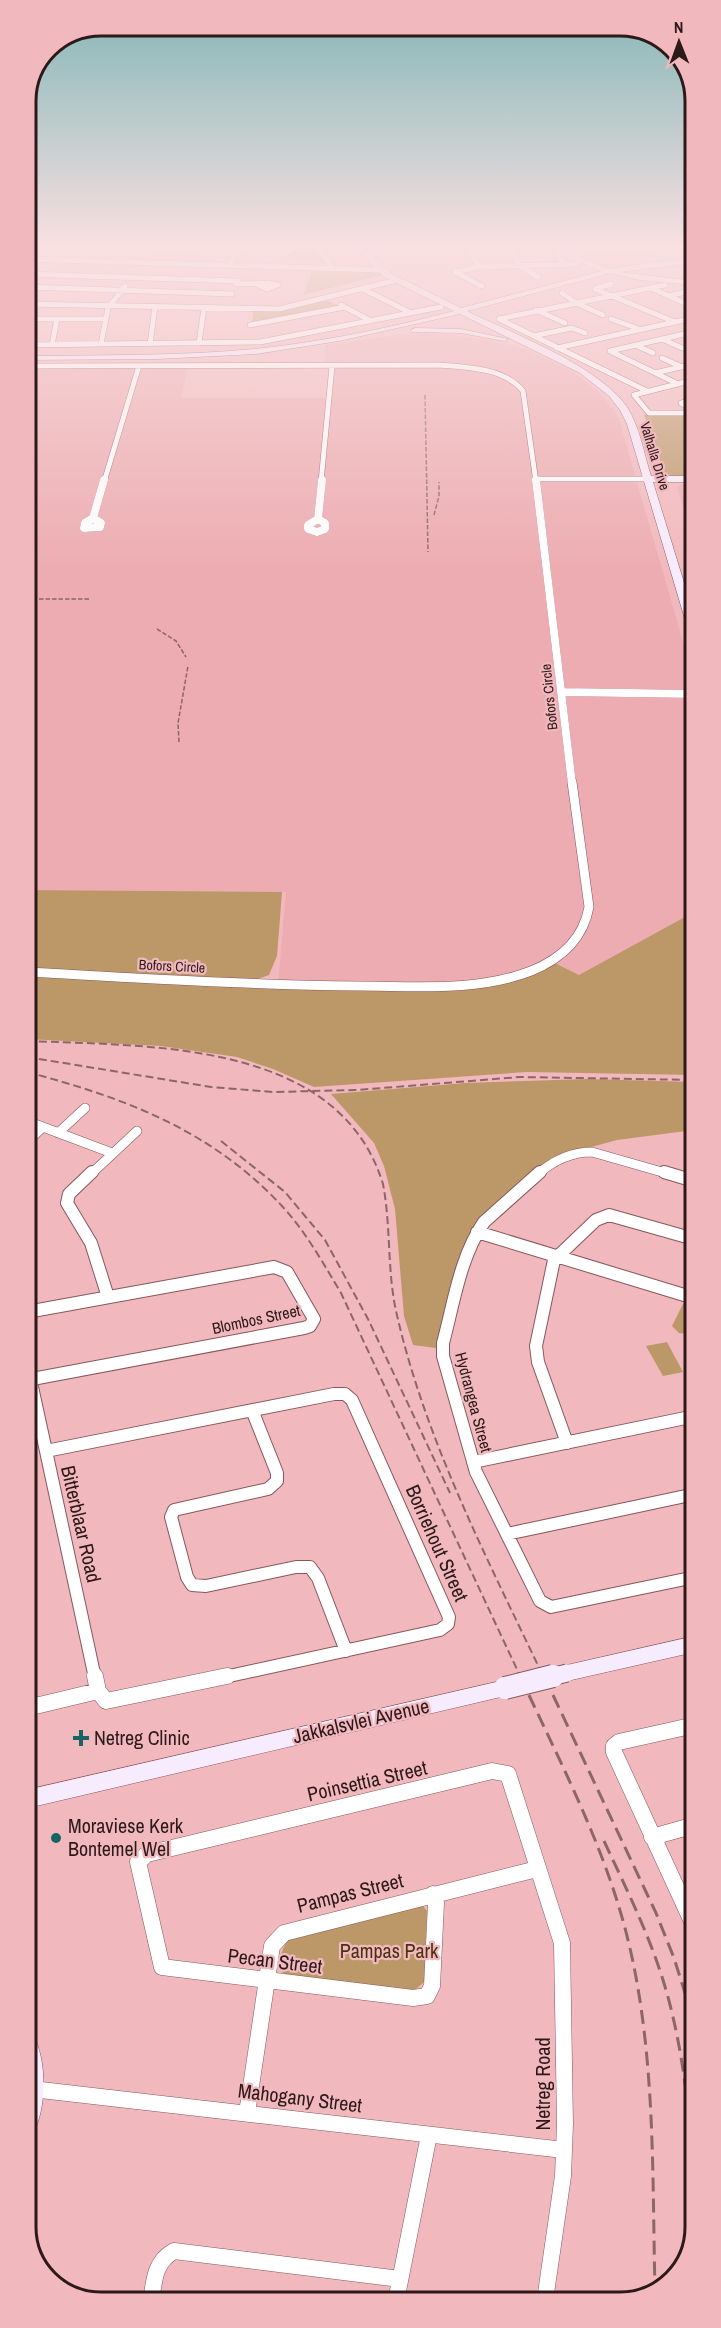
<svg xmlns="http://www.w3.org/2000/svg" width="721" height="2328" viewBox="0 0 721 2328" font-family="'Archivo Narrow',sans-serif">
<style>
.built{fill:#ecacb1}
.green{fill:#bc9868}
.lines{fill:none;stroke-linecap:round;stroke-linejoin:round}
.street-far4-casing{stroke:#87575b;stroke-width:6}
.street-far3-casing{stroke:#87575b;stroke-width:8}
.street-far2-casing{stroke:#87575b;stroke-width:10}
.street-far1-casing{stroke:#87575b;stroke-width:14}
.street-casing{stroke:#87575b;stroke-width:17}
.secondary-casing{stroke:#87575b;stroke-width:1}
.street-far4{stroke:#fff;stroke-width:5}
.street-far3{stroke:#fff;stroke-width:8}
.street-far2{stroke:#fff;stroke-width:9}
.street-far1{stroke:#fff;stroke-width:12}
.street{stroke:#fff;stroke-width:16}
.secondary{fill:#f7ecfd;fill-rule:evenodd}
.rail-far2{stroke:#8c6669;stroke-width:1.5;stroke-dasharray:4.5 2;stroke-linecap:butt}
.rail-far1{stroke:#8c6669;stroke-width:2;stroke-dasharray:8 4;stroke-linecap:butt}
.rail{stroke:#8c6669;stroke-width:3;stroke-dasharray:14 7;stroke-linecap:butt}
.secondary-bridge-far1-casing{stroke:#87575b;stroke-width:19;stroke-linecap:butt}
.secondary-bridge-casing{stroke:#87575b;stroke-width:24;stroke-linecap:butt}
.secondary-bridge-far1{stroke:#f7ecfd;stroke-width:17}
.secondary-bridge{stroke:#f7ecfd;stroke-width:22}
.poi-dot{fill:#166564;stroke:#f1b9bd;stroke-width:2}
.labels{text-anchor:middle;stroke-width:4.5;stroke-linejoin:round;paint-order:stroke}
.far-street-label{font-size:14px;fill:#2d191a;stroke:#f1b9bd}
.street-label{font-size:16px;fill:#2d191a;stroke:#f1b9bd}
.near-street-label{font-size:20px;fill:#2d191a;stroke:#f1b9bd}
.near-poi-label{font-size:20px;fill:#2d191a;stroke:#f1b9bd;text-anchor:start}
.near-park-label{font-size:20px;fill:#48310f;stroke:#f1b9bd}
.rim{fill:none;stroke:#2d191a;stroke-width:3}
</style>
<rect width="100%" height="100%" fill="#f1b9bd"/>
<path class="built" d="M438 333 497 341 528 350 556 363 572 371 598 391 614 410 620 423 694 680V912L579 975 552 961 489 982 278 985 286 892 27 890 26 368H188L181 398H329L332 366 325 362V345L395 335Z
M683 484H693L694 543 677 487Z"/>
<path class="green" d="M299 247H316L327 262 286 259 287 254Z
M306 270 379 272 383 275 303 295 312 274Z
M325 300 341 306 252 322 253 311 286 310Z
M693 414V476H672L665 474 644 415Z
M27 890 282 892 277 956 269 975 255 980 27 970Z
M694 912V1075L527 1072 314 1087 273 1069 237 1057 161 1046 27 1039V975L454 988 555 963 579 975Z
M587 1079 694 1082V1130L617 1140 551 1158 475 1226 464 1249 436 1348 413 1345 404 1316 395 1209 384 1166 374 1143 331 1094 465 1083Z
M687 1302H694V1323L686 1334 679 1333 672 1326 683 1304Z
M667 1342 683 1372 663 1376 646 1346Z
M422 1905 427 1911 424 1982 415 1990 287 1976C273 1968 282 1950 288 1939Z"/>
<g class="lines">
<defs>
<path id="street-far4" d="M146 247 196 248
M318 247 333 269
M468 247 479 267
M509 247 520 266 538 277
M584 249 659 247
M556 252 564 264
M285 253 297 247
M26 259 380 270
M229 265 233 258 246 247
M26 274 238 281
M236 284 269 283 278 285 267 289 258 285
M611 284 595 289 675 322
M482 286 455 272 479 267 577 264
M26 287 232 294
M651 288 693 307
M363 289 411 313
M562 293 576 303 603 315
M668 296 686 292
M26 304 279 309 397 280
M341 305 371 321
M536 310 565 323
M26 319H106
M611 319 639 329
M250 325 345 307
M533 336 572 328 585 333
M662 339 682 348
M199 343 204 308
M101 344 108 308 125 286
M150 344 155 307
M26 345 260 342 441 307
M52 345 57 319
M635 345 653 353
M557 348 693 318
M610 351 693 332
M610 351 678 384
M688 351 693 353
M662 358 682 367
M26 366 439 365C466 367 505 368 523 391L536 482
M655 373 693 364
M693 380 634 395 649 413H693
M647 391 499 319 665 285
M693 399 681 403 693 410
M536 479H647
M104 482 139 366
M321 482 332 366"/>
<path id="street-far3" d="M536 480 572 784
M93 518 104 480
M93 518 101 523 100 527 84 528 85 523Z
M318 519 322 480
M318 519 325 523V529L317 532 308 529V525Z
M562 692 694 694"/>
<path id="street-far2" d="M27 972C138 978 248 985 359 986 416 986 477 992 531 971 561 959 583 940 589 907L572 782
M27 1091 30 1088
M27 1121 112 1153
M58 1133 85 1108
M27 1142 43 1127
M91 1174 137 1131
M538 1174C554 1160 571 1152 592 1152L669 1174"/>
<path id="street-far1" d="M92 1172 69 1194 67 1203 91 1243 108 1297
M540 1172 484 1222C460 1257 454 1302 443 1343V1356L476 1472 540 1601 551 1607 695 1577
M664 1172 694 1181
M477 1232 694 1298
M27 1312 274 1267 287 1272 314 1319 310 1326 304 1328 27 1380
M27 1364 46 1451
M252 1410 277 1473V1481L268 1489 174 1510 171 1517 187 1577 192 1585 206 1586 296 1567H310L318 1578 346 1651
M567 1443 538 1362 536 1346 554 1260 596 1220 609 1215 694 1239
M46 1451 95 1678
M46 1451 334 1394H345L352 1400 449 1617 448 1624 440 1630 220 1678
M473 1462 695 1416
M507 1534 695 1494"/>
<path id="street" d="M95 1676 98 1691 106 1701 227 1676
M27 1708 98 1691
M695 1725 619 1742 614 1746V1752L695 1928
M652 1837 695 1825
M433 1894 436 1903 432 1986 427 1996 413 1998 162 1967 138 1862 147 1854 492 1771 508 1774 562 1943 565 2124 563 2176 545 2300
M32 2089 564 2150
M247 2113 272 1946 284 1933 537 1869
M396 2301 429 2135
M151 2302C154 2282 154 2262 174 2251L400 2279"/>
<path id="secondary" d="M356 247H363L390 273 461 308 602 271 569 258 553 247H561L590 262 611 269 656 262 693 259V263L620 272 693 281V285L640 280 611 273 467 311C514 334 599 366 627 407 640 427 644 454 651 476H693V482H653L694 615V636L689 633 627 424 620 410 609 396 580 373 460 314 339 341 256 354 157 359 26 360V356C103 355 179 356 255 349 322 342 389 328 454 311L384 277Z
M415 328 461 329 508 339 504 341 461 333 412 332 411 330Z
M695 1636V1652L567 1681 560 1679 557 1673 560 1667 567 1665Z
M505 1680 512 1682 515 1688 512 1694 505 1696 28 1808 27 1790Z
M28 2038 36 2041C46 2065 46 2103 36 2127L28 2130Z"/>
</defs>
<use href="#street-far4" class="street-far4-casing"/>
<use href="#street-far3" class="street-far3-casing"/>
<use href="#street-far2" class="street-far2-casing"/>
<use href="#street-far1" class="street-far1-casing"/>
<use href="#street" class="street-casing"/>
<use href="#secondary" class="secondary-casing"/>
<use href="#street-far4" class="street-far4"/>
<use href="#street-far3" class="street-far3"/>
<use href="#street-far2" class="street-far2"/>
<use href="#street-far1" class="street-far1"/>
<use href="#street" class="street"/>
<use href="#secondary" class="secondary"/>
<path class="rail-far2" d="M425 395 428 552
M434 515 439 496V482
M26 599H91
M157 629 176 641 186 657
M179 742 178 723 188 666"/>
<path class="rail-far1" d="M27 1041C149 1046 339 1040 383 1184 391 1226 387 1269 396 1311 425 1440 488 1560 544 1678
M27 1057 211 1087 273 1092 357 1090 520 1077 694 1080
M27 1072C125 1098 211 1130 282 1206 306 1232 323 1263 341 1293L521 1678
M221 1141 285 1192 325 1240 368 1319 450 1493"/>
<path class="rail" d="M520 1676C559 1760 603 1843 626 1932 656 2048 652 2171 655 2289
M544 1676 656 1913 674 1958 695 2025
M604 1841C625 1886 648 1932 663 1980 685 2051 691 2127 695 2201"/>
<defs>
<path id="secondary-bridge-far1" d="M547 1678 567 1673"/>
<path id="secondary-bridge" d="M505 1688 553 1676"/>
</defs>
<use href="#secondary-bridge-far1" class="secondary-bridge-far1-casing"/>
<use href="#secondary-bridge" class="secondary-bridge-casing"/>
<use href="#secondary-bridge-far1" class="secondary-bridge-far1"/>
<use href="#secondary-bridge" class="secondary-bridge"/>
</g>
<linearGradient id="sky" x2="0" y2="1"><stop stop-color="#83b6b7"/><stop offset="0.43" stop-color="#f9e0e1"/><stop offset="1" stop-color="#f9e0e1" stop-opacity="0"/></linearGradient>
<rect width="721" height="573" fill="url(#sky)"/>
<g class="poi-dot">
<path d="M78 1729h6v6h6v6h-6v6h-6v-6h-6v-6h6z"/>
<circle cx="56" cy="1838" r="6"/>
</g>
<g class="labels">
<g class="far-street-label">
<text transform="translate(655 456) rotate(73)" y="5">Valhalla Drive</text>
<text transform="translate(549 697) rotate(-96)" y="5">Bofors Circle</text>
<text transform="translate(172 966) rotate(3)" y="5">Bofors Circle</text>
</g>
<g class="street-label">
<text transform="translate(256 1319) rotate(-12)" y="6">Blombos Street</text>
<text transform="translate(474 1402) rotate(75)" y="6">Hydrangea Street</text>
</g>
<g class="near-street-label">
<text transform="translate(81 1524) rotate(77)" y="7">Bitterblaar Road</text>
<text transform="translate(437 1543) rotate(66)" y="7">Borriehout Street</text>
<text transform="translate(361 1721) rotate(-13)" y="7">Jakkalsvlei Avenue</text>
<text transform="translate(367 1781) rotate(-13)" y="7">Poinsettia Street</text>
<text transform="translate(350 1893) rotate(-14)" y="7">Pampas Street</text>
<text transform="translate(275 1961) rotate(7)" y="7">Pecan Street</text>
<text transform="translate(543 2084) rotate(-90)" y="7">Netreg Road</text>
<text transform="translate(300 2098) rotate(7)" y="7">Mahogany Street</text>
</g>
<g class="near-poi-label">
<text x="94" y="1745">Netreg Clinic</text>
<text x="68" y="1833">Moraviese Kerk<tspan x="68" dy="23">Bontemel Wel</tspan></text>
</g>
<g class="near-park-label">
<text x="389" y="1958">Pampas Park</text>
</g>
</g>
<path d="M0 0H721V2328H0ZM101 36H620A65 65 0 0 1 685 101V2227A65 65 0 0 1 620 2292H101A65 65 0 0 1 36 2227V101A65 65 0 0 1 101 36Z" fill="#f1b9bd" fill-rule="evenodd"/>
<path class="rim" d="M101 36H620A65 65 0 0 1 685 101V2227A65 65 0 0 1 620 2292H101A65 65 0 0 1 36 2227V101A65 65 0 0 1 101 36Z"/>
<g transform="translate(679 42) rotate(359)" stroke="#f1b9bd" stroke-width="4.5" paint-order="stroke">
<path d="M0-4.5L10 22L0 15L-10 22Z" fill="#2d191a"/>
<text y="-9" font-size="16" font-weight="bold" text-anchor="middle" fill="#2d191a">N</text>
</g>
</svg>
